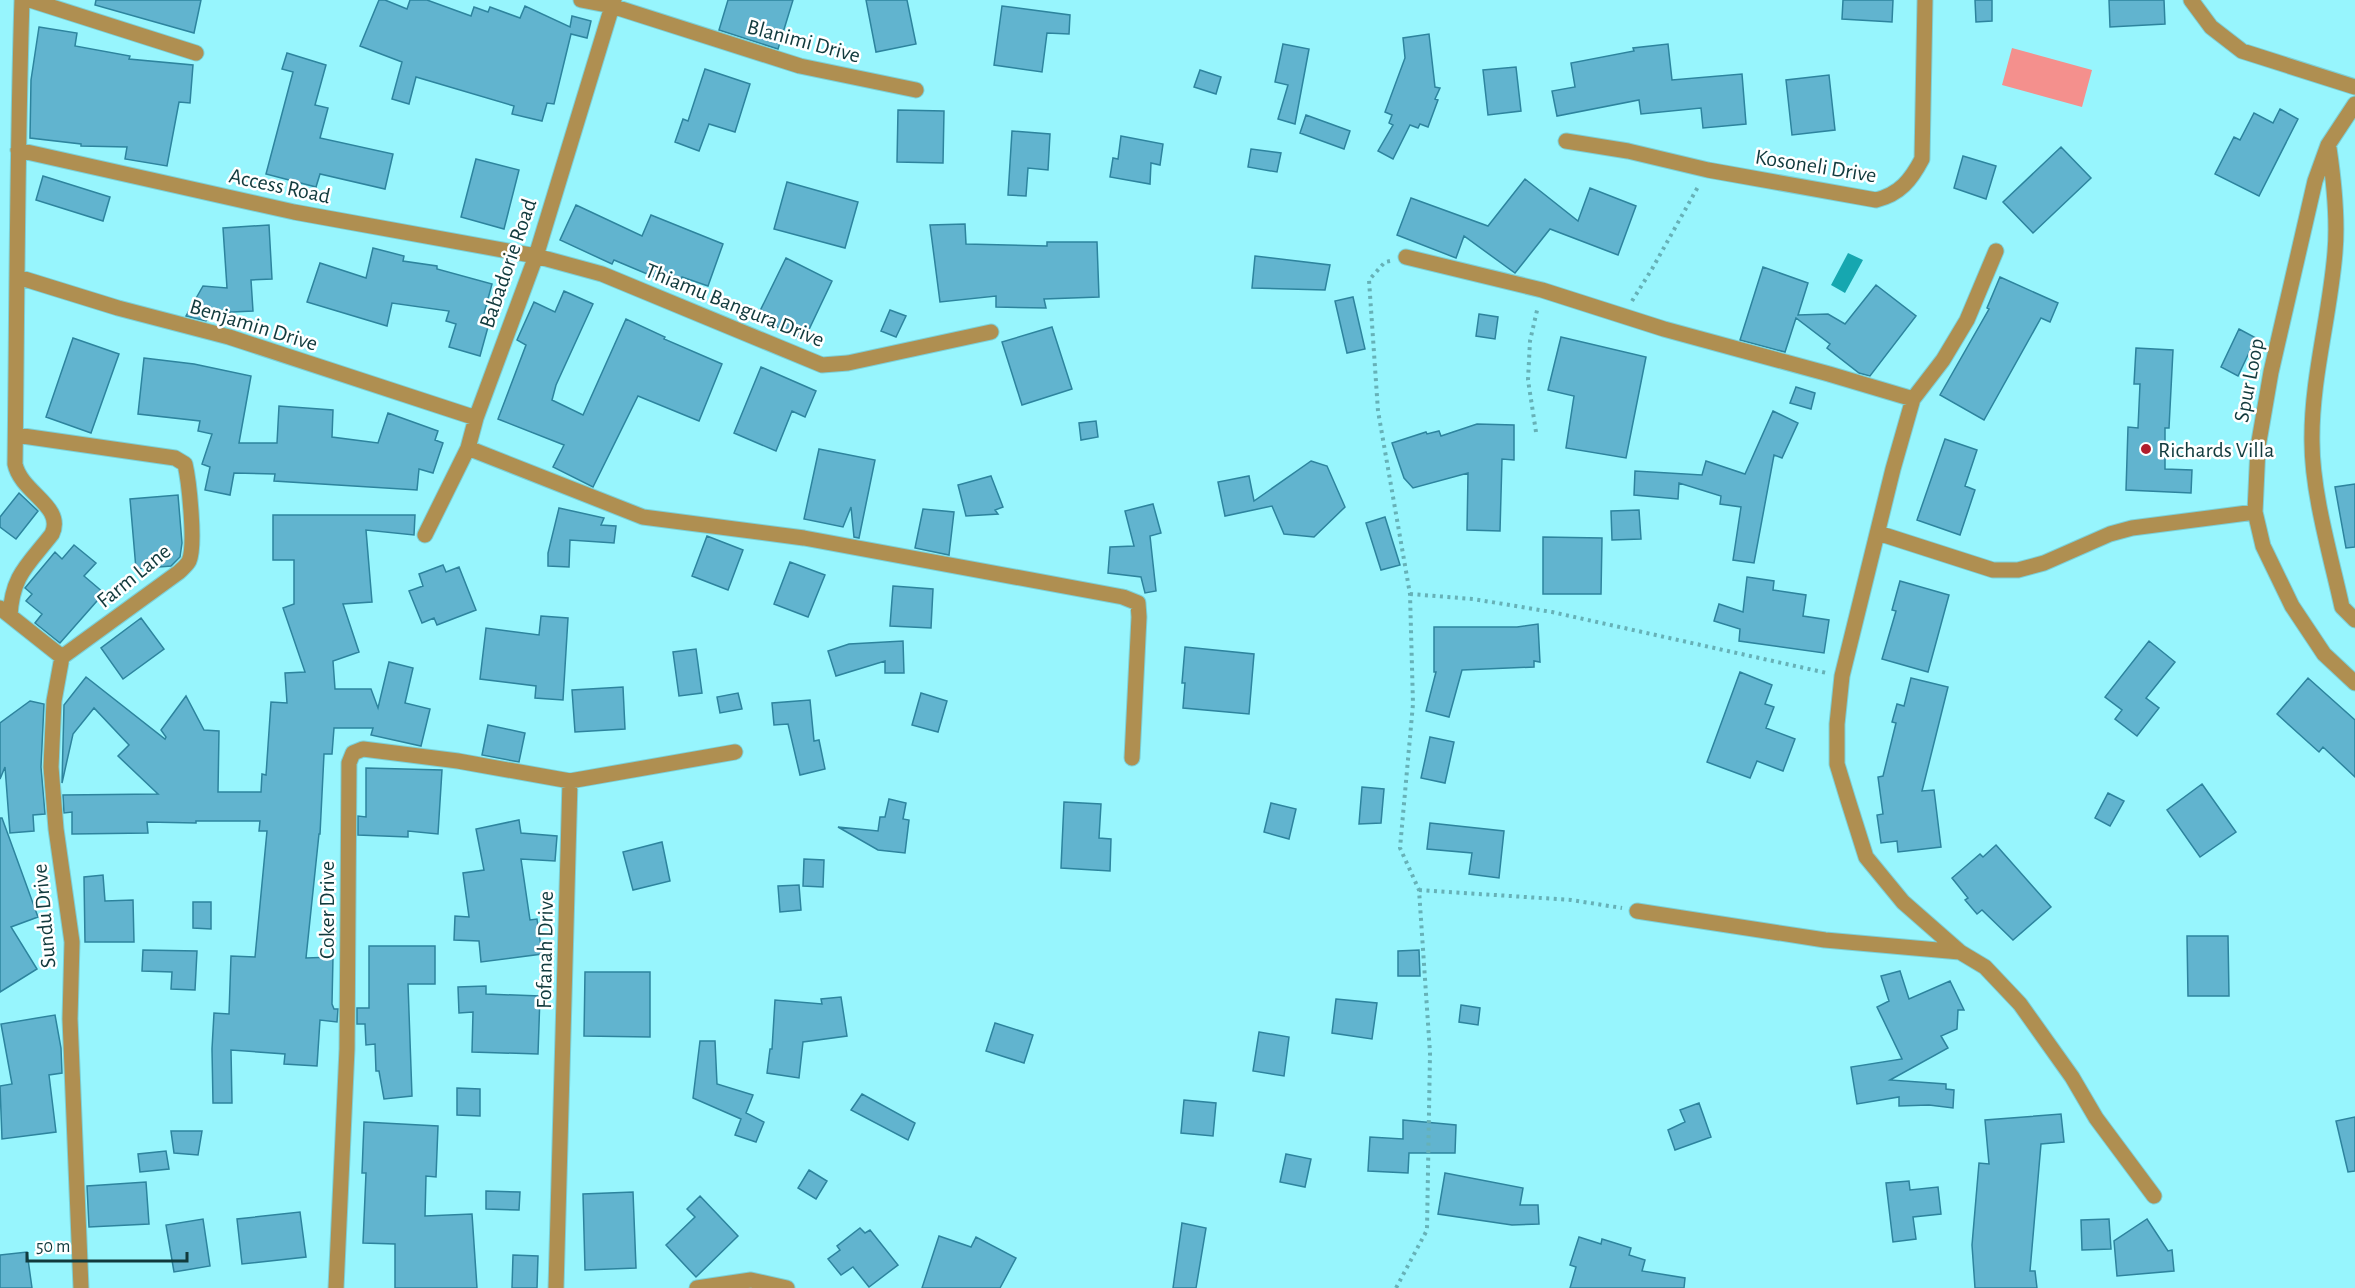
<svg xmlns="http://www.w3.org/2000/svg" width="2355" height="1288" viewBox="0 0 2355 1288" font-family="'Alegreya Sans',sans-serif">
<style>
.green{fill:#f4908d}
.water{fill:#16a7b0}
.building{fill:#61b4cf;stroke:#2d849e;stroke-width:1.5}
.lines{fill:none;stroke-linecap:round;stroke-linejoin:round}
.minor-casing{stroke:#7cd0d7;stroke-width:17}
.path{stroke:#66b1b7;stroke-width:4;stroke-dasharray:3 4.5;stroke-linecap:butt}
.minor{stroke:#af8f51;stroke-width:15}
.poi-dot{fill:#b11e2d;stroke:#fff;stroke-width:2}
.labels{text-anchor:middle;stroke-width:5;stroke-linejoin:round;paint-order:stroke}
.street-label{font-size:22px;fill:#113a3d;stroke:#fff}
.poi-label{font-size:22px;fill:#113a3d;stroke:#fff;text-anchor:start}
</style>
<rect width="100%" height="100%" fill="#97f5fd"/>
<path class="green" d="M2012 48 2092 70 2082 107 2002 85Z"/>
<path class="water" d="M1848 253 1863 260 1845 293 1831 285Z"/>
<path class="building" d="M96 0H201L194 33 95 5Z
M379 0H385L407 9 410 0H427L471 16 474 7 488 12 490 7 520 18 525 6 570 27 572 16 591 21 587 38 571 34 554 104 547 103 542 121 512 114 514 106 416 77 409 104 392 99 402 62 360 46Z
M728 0H793L778 49 719 30Z
M866 0H907L916 44 876 52Z
M1843 0H1893L1892 22 1842 19Z
M1975 0H1992V21L1976 22Z
M2109 0H2164L2165 24 2110 27Z
M1002 6 1070 15 1069 34 1047 33 1042 72 994 65Z
M39 27 77 33 75 46 130 56 129 59 193 65 190 103 179 102 167 166 125 159 127 147 81 146V144L30 138 31 80Z
M1429 34 1435 87 1440 88 1435 99 1438 100 1428 127 1420 124 1418 128 1410 125 1393 159 1378 151 1393 125 1389 123 1392 115 1385 112 1405 58 1403 38Z
M1283 44 1309 49 1295 124 1278 119 1288 85 1275 82Z
M1668 44 1672 80 1742 74 1746 124 1703 128 1701 108 1641 114 1639 100 1557 116 1552 91 1575 87 1571 63 1634 51 1633 48Z
M287 53 326 65 315 105 328 108 320 138 393 154 385 189 320 174 316 187 266 174 293 72 282 69Z
M1516 67 1521 111 1488 115 1483 70Z
M705 69 750 84 735 132 709 124 699 151 675 142 683 119 688 121Z
M1200 70 1221 77 1216 94 1194 87Z
M1829 75 1835 130 1792 135 1786 80Z
M2280 109 2298 119 2259 196 2215 174 2234 137 2240 140 2254 113 2273 123Z
M898 110 944 111 943 163 897 162Z
M1306 115 1350 131 1344 149 1300 133Z
M1012 131 1050 134 1048 170 1028 168 1026 196 1008 195Z
M1121 136 1163 144 1160 165 1151 163 1150 184 1110 177 1113 158 1118 159Z
M2061 147 2091 178 2033 233 2003 202Z
M1251 149 1281 153 1277 172 1248 167Z
M1963 156 1996 166 1986 199 1954 188Z
M476 159 519 170 504 229 461 217Z
M43 176 110 197 103 221 36 200Z
M1525 179 1578 221 1590 188 1636 206 1618 255 1550 229 1515 273 1464 236 1456 258 1397 235 1411 198 1488 226Z
M787 182 858 202 845 248 774 229Z
M576 205 642 236 651 215 723 244 708 286 682 277 678 287 614 260 612 264 560 240Z
M965 224 966 244 1047 246V242H1097L1099 297 1044 299 1046 308 996 307V296L940 302 930 225Z
M269 225 272 279 251 280 253 311 211 313 206 321 186 316 203 286 227 288 223 228Z
M373 248 404 256 403 261 437 266V269L492 284 481 325 488 327 480 356 449 347 456 324 446 321 449 311 392 303 387 326 307 302 320 263 366 278Z
M1255 256 1330 265 1325 290 1252 288Z
M786 258 832 281 804 340 757 317Z
M1763 267 1808 283 1798 315 1828 314 1845 324 1876 285 1916 316 1870 376 1859 373 1827 348 1830 344 1796 318 1785 352 1740 340Z
M2000 277 2058 303 2050 322 2041 318 1984 420 1940 395 1989 309 1987 308Z
M564 291 593 304 556 385 552 400 583 415 626 319 665 337 664 339 722 364 699 421 638 396 593 487 553 467 564 445 498 419 526 345 517 340 534 302 555 312Z
M1353 297 1365 349 1347 353 1335 301Z
M890 310 906 316 896 337 881 331Z
M1479 314 1498 317 1495 339 1476 336Z
M1052 327 1072 389 1022 405 1002 342Z
M2239 329 2256 338 2238 376 2221 367Z
M1561 337 1646 357 1626 458 1566 448 1574 396 1548 390Z
M73 338 119 354 91 433 46 417Z
M2136 348 2173 350 2169 428H2165V469L2192 470 2191 493 2126 490 2128 427 2138 428 2140 384H2134Z
M144 358 194 364 251 376 239 443H277L279 406 333 410 332 437 378 443 388 413 438 431 435 440 443 443 433 473 419 469 417 490 274 481 275 474 234 473 230 495 205 490 210 467 202 464 212 434 198 431 200 421 138 414Z
M761 367 816 391 805 417 792 411 776 451 734 433Z
M1796 387 1815 393 1811 409 1790 403Z
M1773 411 1798 423 1782 458 1774 455 1754 563 1733 560 1741 507 1720 504 1721 496 1679 483 1678 499 1634 495 1635 471 1702 475 1706 461 1745 474Z
M1096 421 1098 437 1081 440 1079 423Z
M1477 424 1514 425V460L1502 459 1500 531 1467 530 1468 473 1413 488 1404 478 1392 443 1426 432 1427 434 1439 431 1441 436Z
M1945 439 1977 450 1965 486 1975 490 1960 535 1917 520Z
M819 449 875 460 859 538 854 537 851 507 843 527 804 519Z
M1311 461 1327 466 1345 507 1314 537 1284 534 1272 506 1225 516 1218 482 1249 476 1254 501Z
M991 476 1003 507 995 510 998 514 966 516 958 485Z
M2355 484V547L2346 548 2335 487Z
M19 493 38 511 16 539 0 527V517Z
M178 495 182 543 180 557 171 566 136 569 130 499Z
M1153 504 1161 533 1150 536 1156 591 1145 593 1141 577 1108 573 1110 547 1134 546 1125 511Z
M559 508 604 518 601 525 616 526 614 543 570 540 569 567 548 566V553Z
M923 509 954 512 949 555 915 548Z
M1639 510 1641 539 1612 540 1611 511Z
M273 515H415L414 535 366 530 372 602 343 604 359 652 333 661 335 689H371L378 708 389 662 413 668 405 703 430 709 421 746 371 735 373 728H334L332 754H324L320 834H319L306 958 333 957 332 1004 334 1009H338L337 1022 320 1020 317 1066 284 1064 285 1054 231 1050 232 1103H213L212 1049 214 1013 229 1014 231 956 255 957 267 831H259L260 821H196V823L147 822 148 833 72 834V812L64 813 63 795 158 794 118 756 129 745 94 708 73 734 62 783 64 705 86 677 165 739 166 737 161 730 186 696 204 730 219 731 218 792H261L262 774 266 775 271 702 287 703 285 673 305 672 283 608 294 604V560H273Z
M1385 517 1400 565 1381 570 1366 523Z
M707 536 743 550 728 590 692 576Z
M1543 537 1602 538 1601 594H1543Z
M74 545 96 563 84 576 104 593 60 643 35 623 42 614 26 601 32 594 25 588 55 552 62 559Z
M790 562 825 575 808 617 774 604Z
M443 565 446 572 459 567 476 610 437 625 434 618 422 623 409 591 423 586 419 574Z
M1747 577 1774 581 1773 590 1806 595 1803 616 1829 620 1824 653 1739 641 1740 629 1714 621 1719 604 1743 612Z
M1900 581 1949 595 1928 672 1882 659 1896 611 1892 610Z
M893 586 933 589 931 628 890 626Z
M541 616 568 618 563 700 535 698 536 686 480 679 486 628 539 635Z
M141 618 164 649 123 679 101 648Z
M1538 624 1540 662 1534 661V667L1462 670 1449 717 1426 711 1436 672H1434V627H1517Z
M903 641 904 673H885V661L836 676 828 651 849 644Z
M2149 641 2175 662 2146 698 2159 708 2137 736 2115 719 2122 710 2105 697Z
M1185 647 1254 654 1249 714 1183 708 1185 683H1182Z
M696 649 702 693 679 696 673 652Z
M1740 672 1772 685 1765 704 1774 707 1766 728 1795 739 1783 771 1757 761 1750 778 1707 762Z
M1911 678 1948 687 1922 791 1934 790 1941 847 1898 852 1897 841 1881 843 1877 815 1883 814 1878 777 1883 776 1896 723 1892 722 1897 704 1904 706Z
M2308 678 2355 720V777L2323 747 2319 752 2277 714Z
M623 687 625 729 575 732 572 690Z
M738 693 742 709 720 713 717 697Z
M921 693 947 701 938 732 912 725Z
M810 700 814 741 819 740 825 769 800 775 788 724 774 725 772 703Z
M30 701 44 704 41 767 45 814 33 815 34 831 10 833 5 767 0 779V723Z
M488 725 525 733 519 762 482 755Z
M1430 737 1454 742 1445 783 1421 778Z
M366 768 442 770 438 834 408 831V837L358 835V816L366 817Z
M2202 784 2236 832 2200 857 2167 810Z
M1362 787 1384 789 1381 823 1359 824Z
M2108 793 2124 801 2110 826 2095 818Z
M889 799 906 803 903 819 909 820 905 853 878 850 838 827 878 831 880 817H885Z
M1064 802 1101 804 1099 838 1111 839 1110 871 1061 868Z
M1271 803 1296 809 1289 839 1264 832Z
M0 818H2L38 917 11 927 37 969 0 992Z
M519 820 521 833 557 836 555 861 521 859 530 920 537 919 542 954 481 962 479 941 454 940 455 916 469 917 463 873 484 870 476 829Z
M1430 823 1504 831 1499 878 1469 874 1472 853 1427 849Z
M662 842 670 881 633 890 623 852Z
M1996 845 2051 907 2013 940 1982 910 1977 914 1965 900 1968 898 1952 878 1980 854 1983 857Z
M804 859 824 860 823 887 803 886Z
M103 875 105 901 133 900 134 942H85L84 877Z
M799 885 801 910 780 912 778 886Z
M193 902H211V929L193 928Z
M2187 936H2228L2229 996H2188Z
M369 946H435V984H408L412 1096 384 1099 379 1071H376L375 1044 366 1045 365 1024H357V1008H369Z
M143 950 197 951 195 990 171 989 172 972 142 971Z
M1419 950 1420 976H1398V951Z
M1900 971 1909 999 1950 981 1964 1010H1958L1957 1029 1941 1036 1948 1048 1890 1080 1946 1084V1089L1954 1090 1953 1108 1929 1105 1899 1106V1097L1857 1104 1851 1067 1902 1059 1877 1007 1889 1001 1881 976Z
M585 972H650V1037L584 1036Z
M486 986V994L540 996 538 1054 472 1052 473 1012 459 1013 458 987Z
M841 997 847 1036 803 1042 799 1078 767 1073 770 1049H772L775 1000 822 1004 821 999Z
M1336 999 1377 1003 1372 1039 1332 1033Z
M1461 1005 1480 1008 1478 1025 1459 1022Z
M55 1015 61 1048 62 1073 49 1075 56 1132 2 1139 0 1086 12 1084 1 1024Z
M995 1023 1033 1035 1024 1063 986 1051Z
M1259 1032 1289 1037 1284 1076 1253 1071Z
M700 1041H715L717 1084 753 1095 746 1113 764 1122 756 1142 735 1135 741 1119 693 1098Z
M457 1088 480 1089V1116L457 1115Z
M862 1094 915 1123 908 1140 851 1110Z
M1184 1100 1216 1103 1213 1136 1181 1133Z
M1699 1103 1711 1137 1675 1150 1668 1130 1685 1122 1680 1110Z
M2061 1114 2064 1142 2041 1144 2030 1271H2035L2037 1288H1975L1972 1245 1979 1163 1989 1164 1985 1120Z
M2355 1117V1171L2348 1172 2336 1121Z
M1403 1120 1456 1125 1455 1153H1409L1408 1173 1368 1171 1370 1137 1403 1139Z
M364 1122 438 1126 436 1177 426 1176 425 1216 472 1214 477 1288H395V1244L363 1243 366 1173H362Z
M171 1131H202L198 1155 174 1153Z
M166 1151 169 1169 140 1172 138 1154Z
M1286 1154 1311 1159 1305 1187 1280 1182Z
M809 1170 827 1181 816 1199 798 1188Z
M1445 1173 1523 1188 1520 1205H1538L1539 1224 1512 1225 1438 1214Z
M1909 1181 1910 1190 1938 1187 1941 1214 1913 1217 1916 1239 1893 1242 1886 1183Z
M146 1182 149 1224 89 1227 87 1186Z
M486 1191 520 1192 519 1210 486 1209Z
M633 1192 636 1268 585 1270 583 1194Z
M700 1196 738 1236 696 1277 666 1245 695 1217 687 1209Z
M300 1212 306 1257 242 1264 237 1219Z
M203 1219 210 1266 174 1272 166 1225Z
M2109 1219 2111 1249 2082 1250 2081 1220Z
M2147 1219 2168 1251 2172 1250 2174 1271 2117 1276 2114 1241Z
M1182 1223 1206 1228 1196 1288H1173Z
M860 1228 865 1233 870 1230 898 1265 869 1287 853 1267 841 1275 828 1259 840 1250 837 1246Z
M939 1236 971 1247 976 1237 1016 1258 1000 1288H922Z
M1579 1237 1601 1244 1602 1239 1631 1248 1629 1255 1645 1260 1642 1271 1685 1278 1684 1288H1570L1576 1267 1570 1265Z
M27 1252 32 1288H0V1255Z
M513 1255 538 1256 537 1288H512Z"/>
<g class="lines">
<defs>
<path id="minor" d="M30 0 196 53
M581 0 612 6 800 66 916 90
M2191 0 2211 27 2242 51 2355 87
M2355 104 2328 145 2315 181 2271 372 2258 447 2255 512 2263 546 2292 606 2324 654 2355 683
M1566 141 1628 151 1708 170 1876 200C1900 194 1911 180 1922 159L1925 0
M2329 148C2334 182 2338 218 2335 252 2330 316 2311 379 2312 442 2312 493 2331 557 2342 607L2355 620
M18 150 294 212 536 256 602 274 822 365 848 363 991 332
M1406 257 1542 290 1664 329 1829 374 1913 399 1893 469 1842 676 1837 724V764L1848 800 1866 857 1903 902 1960 952 1985 967 2020 1004 2072 1077 2096 1118 2154 1196
M18 277 118 308 229 337 476 418
M1913 399 1943 360 1967 320 1996 251
M16 435 175 458 185 464C189 481 196 546 189 561 187 565 182 569 179 572L62 657
M468 448 643 517 804 538 1123 597 1138 603 1139 617 1132 758
M1878 533 1993 570H2018L2044 563 2110 534 2132 528 2255 512
M425 535 468 448 476 418 536 256 614 0
M0 608 62 657 54 701 51 767 56 829 72 942 70 1019 81 1288
M10 616C12 575 28 565 52 534 65 506 21 493 15 464 17 309 17 155 22 0
M1637 911 1825 940 1960 952
M336 1288 347 1049 349 763 353 753 363 749 458 761 570 781 735 752
M556 1288 570 781
M697 1288 751 1280 787 1288"/>
</defs>
<use href="#minor" class="minor-casing"/>
<path class="path" d="M1390 261 1385 262 1369 280 1378 411 1410 594 1413 704 1400 848 1419 890 1430 1053 1427 1230 1396 1288
M1632 301 1652 269 1699 185
M1536 432 1528 380 1530 341 1538 306
M1410 594 1473 599 1552 612 1827 673
M1419 890 1571 900 1622 908"/>
<use href="#minor" class="minor"/>
</g>
<circle class="poi-dot" cx="2146" cy="449" r="6"/>
<g class="labels">
<g class="street-label">
<text transform="translate(804 40) rotate(15)" y="8">Blanimi Drive</text>
<text transform="translate(1816 165) rotate(9)" y="8">Kosoneli Drive</text>
<text transform="translate(280 185) rotate(12)" y="8">Access Road</text>
<text transform="translate(507 263) rotate(-71)" y="8">Babadorie Road</text>
<text transform="translate(735 304) rotate(22)" y="8">Thiamu Bangura Drive</text>
<text transform="translate(254 324) rotate(17)" y="8">Benjamin Drive</text>
<text transform="translate(2248 380) rotate(-79)" y="8">Spur Loop</text>
<text transform="translate(133 575) rotate(-39)" y="8">Farm Lane</text>
<text transform="translate(326 910) rotate(-90)" y="8">Coker Drive</text>
<text transform="translate(43 916) rotate(-95)" y="8">Sundu Drive</text>
<text transform="translate(544 950) rotate(-89)" y="8">Fofanah Drive</text>
</g>
<g class="poi-label">
<text x="2158" y="457">Richards Villa</text>
</g>
</g>
<path d="M27 1252v9h160v-9" fill="none" stroke="#113a3d" stroke-width="3"/>
<text x="36" y="1252" font-size="18" fill="#113a3d" stroke="#ffffff" stroke-width="4.5" paint-order="stroke">50 m</text>
</svg>
